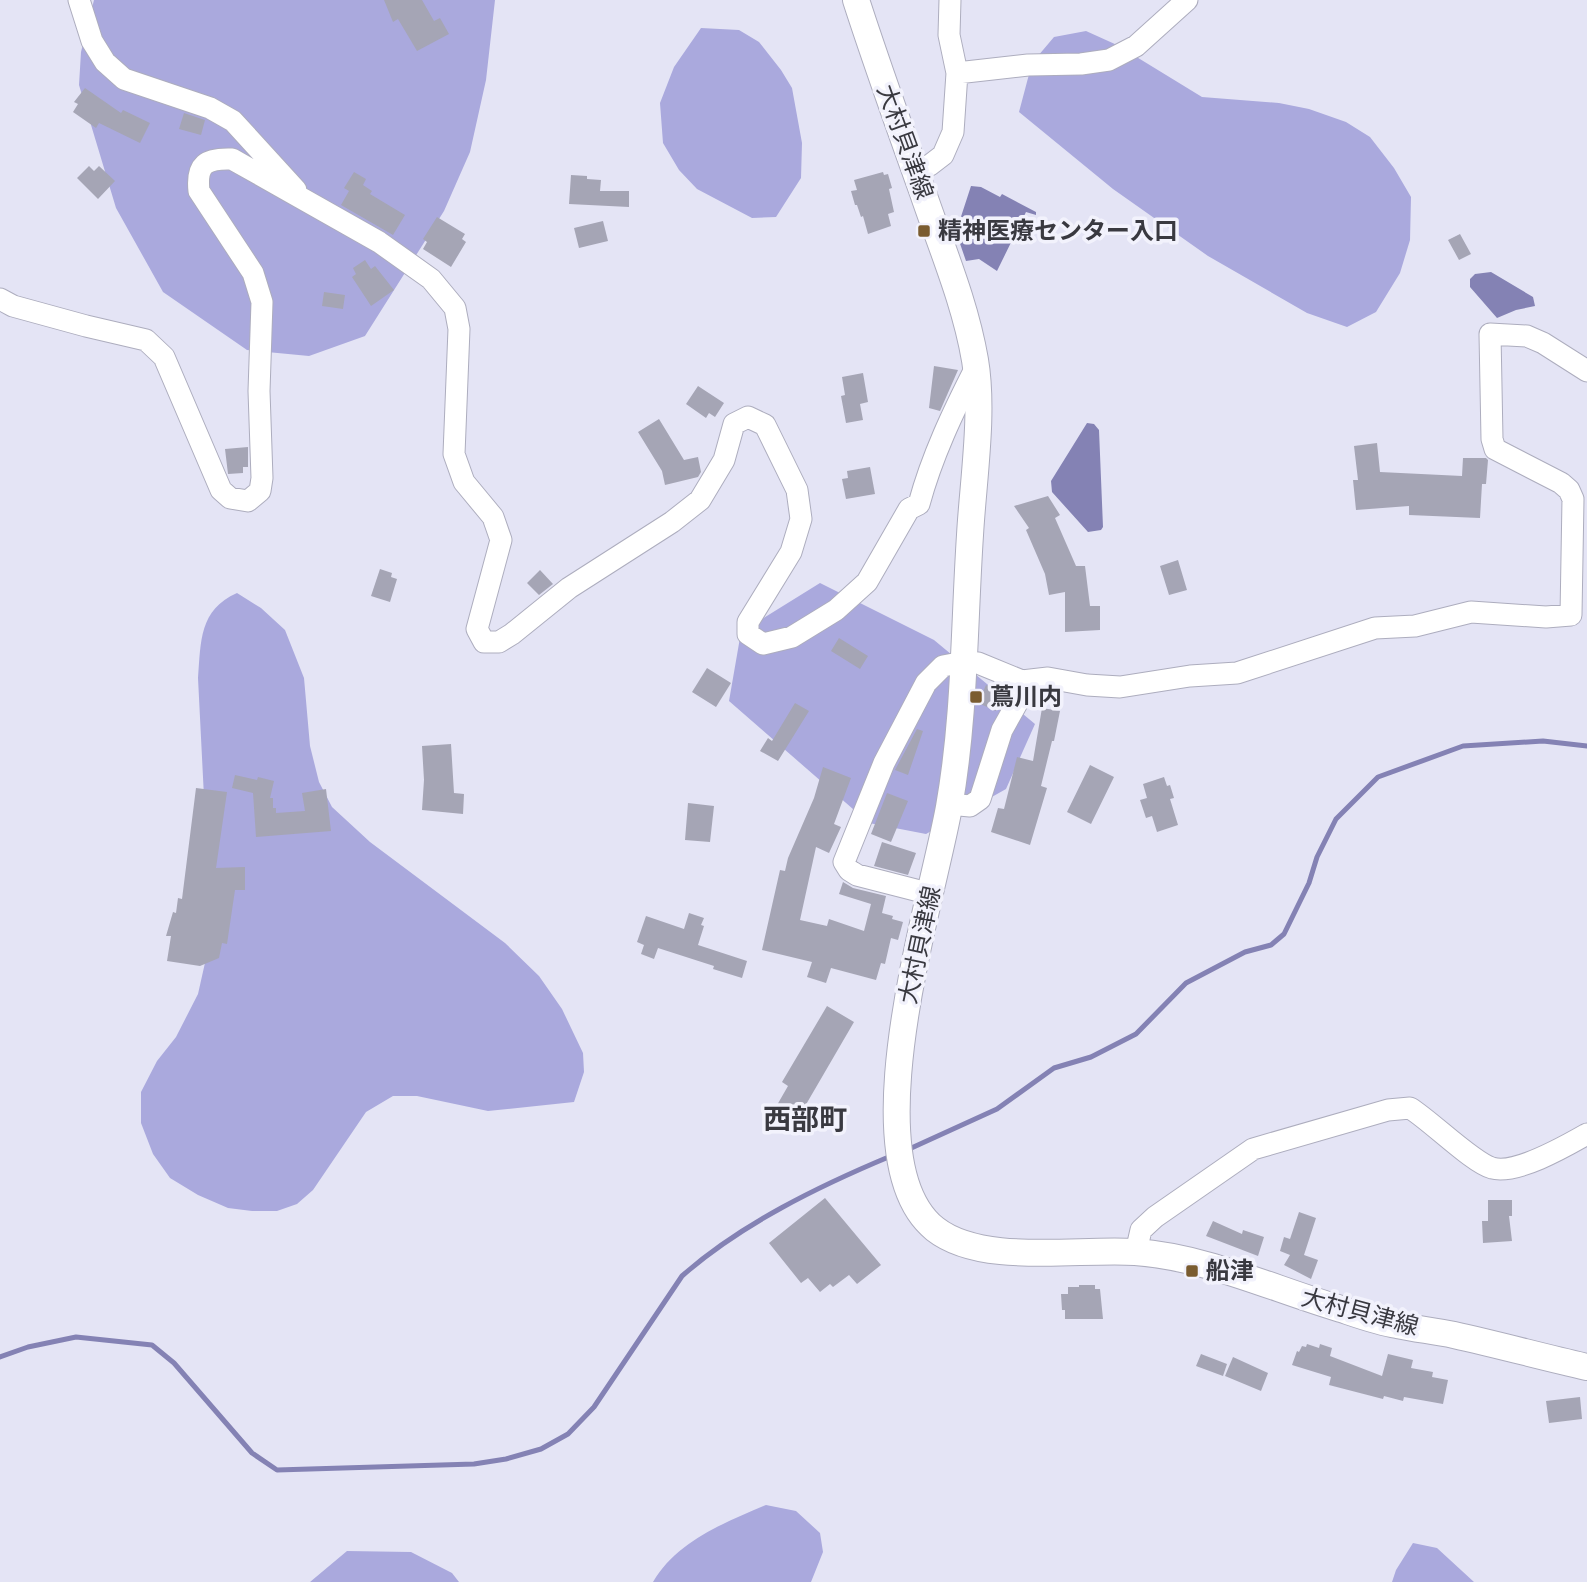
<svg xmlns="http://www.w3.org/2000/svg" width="1587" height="1582" viewBox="0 0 1587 1582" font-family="'Work Sans','Noto Sans JP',sans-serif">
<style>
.forest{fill:#aaa9dd}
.water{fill:#8482b4}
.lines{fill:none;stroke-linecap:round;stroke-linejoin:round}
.stream{stroke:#8482b4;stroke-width:5}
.building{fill:#a5a5b5}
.minor-casing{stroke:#adadbe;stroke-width:23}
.major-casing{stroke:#adadbe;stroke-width:28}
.minor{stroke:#fff;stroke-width:21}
.major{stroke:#fff;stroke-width:26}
.poi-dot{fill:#7a5c30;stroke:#f2f2fc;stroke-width:2.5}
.labels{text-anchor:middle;stroke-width:7;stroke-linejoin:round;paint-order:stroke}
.street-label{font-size:24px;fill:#393940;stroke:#f2f2fc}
.poi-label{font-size:24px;font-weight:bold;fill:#393940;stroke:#f2f2fc;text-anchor:start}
.quarter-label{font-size:28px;font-weight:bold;fill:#393940;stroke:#f2f2fc}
</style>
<rect width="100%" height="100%" fill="#e4e4f5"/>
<path class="forest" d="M94 0H495L486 80 470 152 444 211 365 336 309 356 247 350 163 292 116 208 79 85 81 52Z
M701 28 739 30 759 42 781 70 792 88 802 143 801 178 776 217 752 218 697 189 679 170 663 143 660 103 674 67Z
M1086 31 1117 45 1202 97 1279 103 1309 109 1346 122 1370 137 1394 168 1411 197 1410 240 1400 273 1376 312 1347 327 1307 313 1208 256 1113 189 1019 112 1032 63 1054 37Z
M820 583 934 640 1035 724 1006 789 926 834 869 823 729 701 741 632Z
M237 593 261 608 285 630 304 678 310 746 319 782 332 807 370 842 505 943 539 976 562 1009 583 1053 584 1072 574 1102 488 1111 417 1096H393L366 1112 313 1190 297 1204 277 1211H252L228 1208 198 1195 170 1178 153 1154 141 1123V1092L157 1061 176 1037 198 994 211 936 198 678C201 641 199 610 237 593Z
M766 1505 796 1511 820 1533 823 1552 811 1582H653C677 1541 724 1523 766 1505Z
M1413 1543 1437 1548 1474 1582H1392L1396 1570Z
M347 1551 411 1552 452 1573 459 1582H310Z"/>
<path class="water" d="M971 186 981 187 1000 197 1002 194 1036 212V215L1026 212 997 271 979 259 966 261 956 232Z
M1491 272 1533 297 1535 306 1516 310 1497 318 1470 287V279L1475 274Z
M1087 423 1094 424 1099 430 1103 527 1101 530 1088 532 1052 492 1051 481Z"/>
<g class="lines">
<path class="stream" d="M907 1150 997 1109 1054 1068 1091 1057 1136 1034 1186 983 1245 952 1271 945 1284 934 1309 883 1317 857 1336 819 1378 777 1463 746 1543 741 1587 746
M0 1357 28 1347 76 1337 152 1345 174 1363 252 1453 277 1470 474 1464 506 1459 541 1449 568 1434 594 1407 682 1276C741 1224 819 1186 891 1156"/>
</g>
<path class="building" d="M384 0H422L434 21 440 18 449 34 417 51 398 19 393 22Z
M85 88 121 113 123 110 150 123 140 143 99 123 96 128 73 112 78 104 74 102Z
M184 113 205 120 201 135 179 129Z
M89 166 94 171 99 166 115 181 98 199 77 178Z
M354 172 366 179 363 185 372 191 370 194 405 215 393 235 341 205 349 191 344 188Z
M883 172 884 175 888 174 892 188 889 189 894 212 888 214 891 226 868 234 863 216 861 217 857 205H855L851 191 857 190 854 180Z
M571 175 587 176V179L601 180 600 191H629V207L569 204Z
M437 217 465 234 462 239 466 242 451 267 423 249 427 242 423 239Z
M603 221 608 241 579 248 574 228Z
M1460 234 1471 254 1459 260 1448 240Z
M365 260 371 269 375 266 394 290 371 306 352 277 356 274 353 268Z
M324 292 345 295 343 309 322 306Z
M934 366 958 370 940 411 929 408Z
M863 373 868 402 860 404 863 420 846 423 841 396 845 395 842 377Z
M698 386 724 403 715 417 709 413 706 418 686 404Z
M659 419 684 460 698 457 701 472 698 477 665 485 662 471 638 432Z
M1377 443 1380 472 1462 476 1463 458H1486L1488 460 1486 484H1482L1480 518 1409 515V506L1356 510 1353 480H1358L1354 446Z
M248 447V467H243V473L228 474 225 449Z
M870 467 875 494 846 499 842 479 848 478 847 471Z
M1048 496 1060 515 1055 518 1076 566H1085L1090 606H1100V630L1065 632V592L1049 595 1045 574 1026 530 1029 528 1014 506Z
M1178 560 1187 590 1169 595 1160 566Z
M380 569 392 573 391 577 397 579 390 602 371 596Z
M540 570 553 584 539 595 527 583Z
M839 638 868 656 860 669 831 651Z
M707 668 731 683 716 707 692 692Z
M986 685 1004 692 996 711 978 703Z
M795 703 809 711 778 761 760 751 768 738 772 741Z
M1042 708 1060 711 1054 741H1052L1041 786 1047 788 1030 845 991 832 998 808 1004 809 1017 757 1033 761Z
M917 729 923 731 908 775 895 770Z
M451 744 454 793 464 794 463 814 422 810 424 780 422 746Z
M1090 765 1114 777 1091 824 1067 812Z
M823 767 851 778 834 824 841 827 829 853 816 847 800 920 827 926 829 919 864 931 871 904 839 894 843 882 853 888 886 896 882 913 893 916 892 919 903 922 898 940 891 938 885 964 881 963 876 980 831 968 826 983 807 977 812 962 762 950 780 870 785 871 788 858 814 798Z
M235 775 257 780 258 777 274 781 270 798H273V808H276V813L305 811 302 793 326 789 331 831 256 837 253 793 232 788Z
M1164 777 1167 786 1170 785 1174 798 1170 799 1178 825 1157 832 1152 816 1146 818 1140 800 1147 798 1143 784Z
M196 788 227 792 216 868 245 867V890H235L227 944 222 943 219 958 200 966 167 961 171 936H166L173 912 176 913 178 898 182 899Z
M887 793 908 801 891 842 871 834Z
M688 803 714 806 710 842 685 840Z
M882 842 916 853 908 875 874 866Z
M689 913 704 918 701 925 704 926 698 945 747 961 742 978 713 969 714 966 658 948 654 959 641 954 644 945 637 942 646 916 684 929Z
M827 1006 854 1022 790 1132 769 1119 788 1086 782 1082Z
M825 1198 881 1265 857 1284 849 1275 833 1287 830 1284 820 1292 808 1278 801 1283 769 1243Z
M1488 1200H1512V1216H1509L1512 1241 1483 1243 1482 1221H1488Z
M1299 1212 1316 1218 1304 1255 1318 1260 1311 1279 1284 1265 1290 1255 1280 1251 1284 1237 1290 1239Z
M1213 1221 1242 1234 1243 1230 1264 1237 1258 1256 1206 1236Z
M1079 1285H1095V1289H1100L1103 1319H1065V1310H1062L1061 1294H1068V1287H1079Z
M1307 1344 1319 1348 1320 1344 1332 1348 1330 1356 1382 1376 1388 1354 1413 1360 1411 1368 1433 1372 1432 1377 1448 1380 1443 1404 1404 1397 1403 1401 1384 1396 1383 1399 1329 1385 1331 1377 1292 1365 1297 1351 1299 1352 1302 1346 1306 1347Z
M1201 1354 1227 1364 1223 1376 1196 1366Z
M1233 1357 1268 1373 1261 1391 1225 1376Z
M1580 1397 1582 1419 1549 1423 1546 1401Z"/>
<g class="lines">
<defs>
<path id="minor" d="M79 0 92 41 105 62 124 79 210 108 233 121 296 190
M957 73 1028 65 1081 64 1109 60 1136 46 1187 0
M915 170 930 165 943 155 953 132 957 73 949 35 950 0
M0 299 13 306 86 326 146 340 164 357 221 490 230 498 248 501 260 491 262 478 259 391 262 302 253 273 199 191C196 164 206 158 232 159L379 242 431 279 455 308 459 329 454 454 464 482 493 517 501 540 477 629 484 642H499L512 634 569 588 672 522 700 500 724 460 734 424 748 417 765 425 797 490 801 519 791 552 748 622V634L763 644 792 637 836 610 867 582 909 509 919 504C932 456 953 412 976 367
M949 804 970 806 980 799 1002 730 1030 680
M931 894 857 875 849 870 844 862 884 763 926 683 943 666 964 662 978 663 1022 681 1048 678 1087 685 1120 687 1190 676 1237 673 1375 628 1415 626 1471 612 1546 617 1571 615 1573 499 1569 490 1561 483 1495 449 1492 439 1490 334 1527 336 1543 343 1587 371
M1136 1252 1141 1230 1155 1217 1253 1149 1388 1110 1410 1108C1431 1121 1473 1163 1492 1168 1516 1175 1566 1146 1587 1134"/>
<path id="major" d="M856 0C877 65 900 129 923 193 942 249 965 302 975 360 984 413 973 481 970 535 964 626 965 717 949 807 932 902 849 1160 935 1229 982 1266 1078 1248 1135 1252 1206 1257 1273 1289 1341 1309 1359 1315 1378 1322 1397 1325 1416 1329 1435 1331 1454 1335 1499 1345 1543 1357 1587 1367"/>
</defs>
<use href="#minor" class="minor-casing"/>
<use href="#major" class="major-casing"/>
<use href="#minor" class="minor"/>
<use href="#major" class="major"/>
</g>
<g class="poi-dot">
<rect x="917" y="224" width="14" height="14" rx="3.5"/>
<rect x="969" y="690" width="14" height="14" rx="3.5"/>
<rect x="1185" y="1264" width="14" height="14" rx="3.5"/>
</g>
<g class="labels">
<g class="street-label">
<text transform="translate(905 142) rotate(70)" y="8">大村貝津線</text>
<text transform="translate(920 945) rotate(-78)" y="8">大村貝津線</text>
<text transform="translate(1360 1312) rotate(15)" y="8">大村貝津線</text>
</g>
<g class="poi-label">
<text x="938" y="239">精神医療センター入口</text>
<text x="990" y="705">蔦川内</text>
<text x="1206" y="1279">船津</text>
</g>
<g class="quarter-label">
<text x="805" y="1129">西部町</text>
</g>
</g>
</svg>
